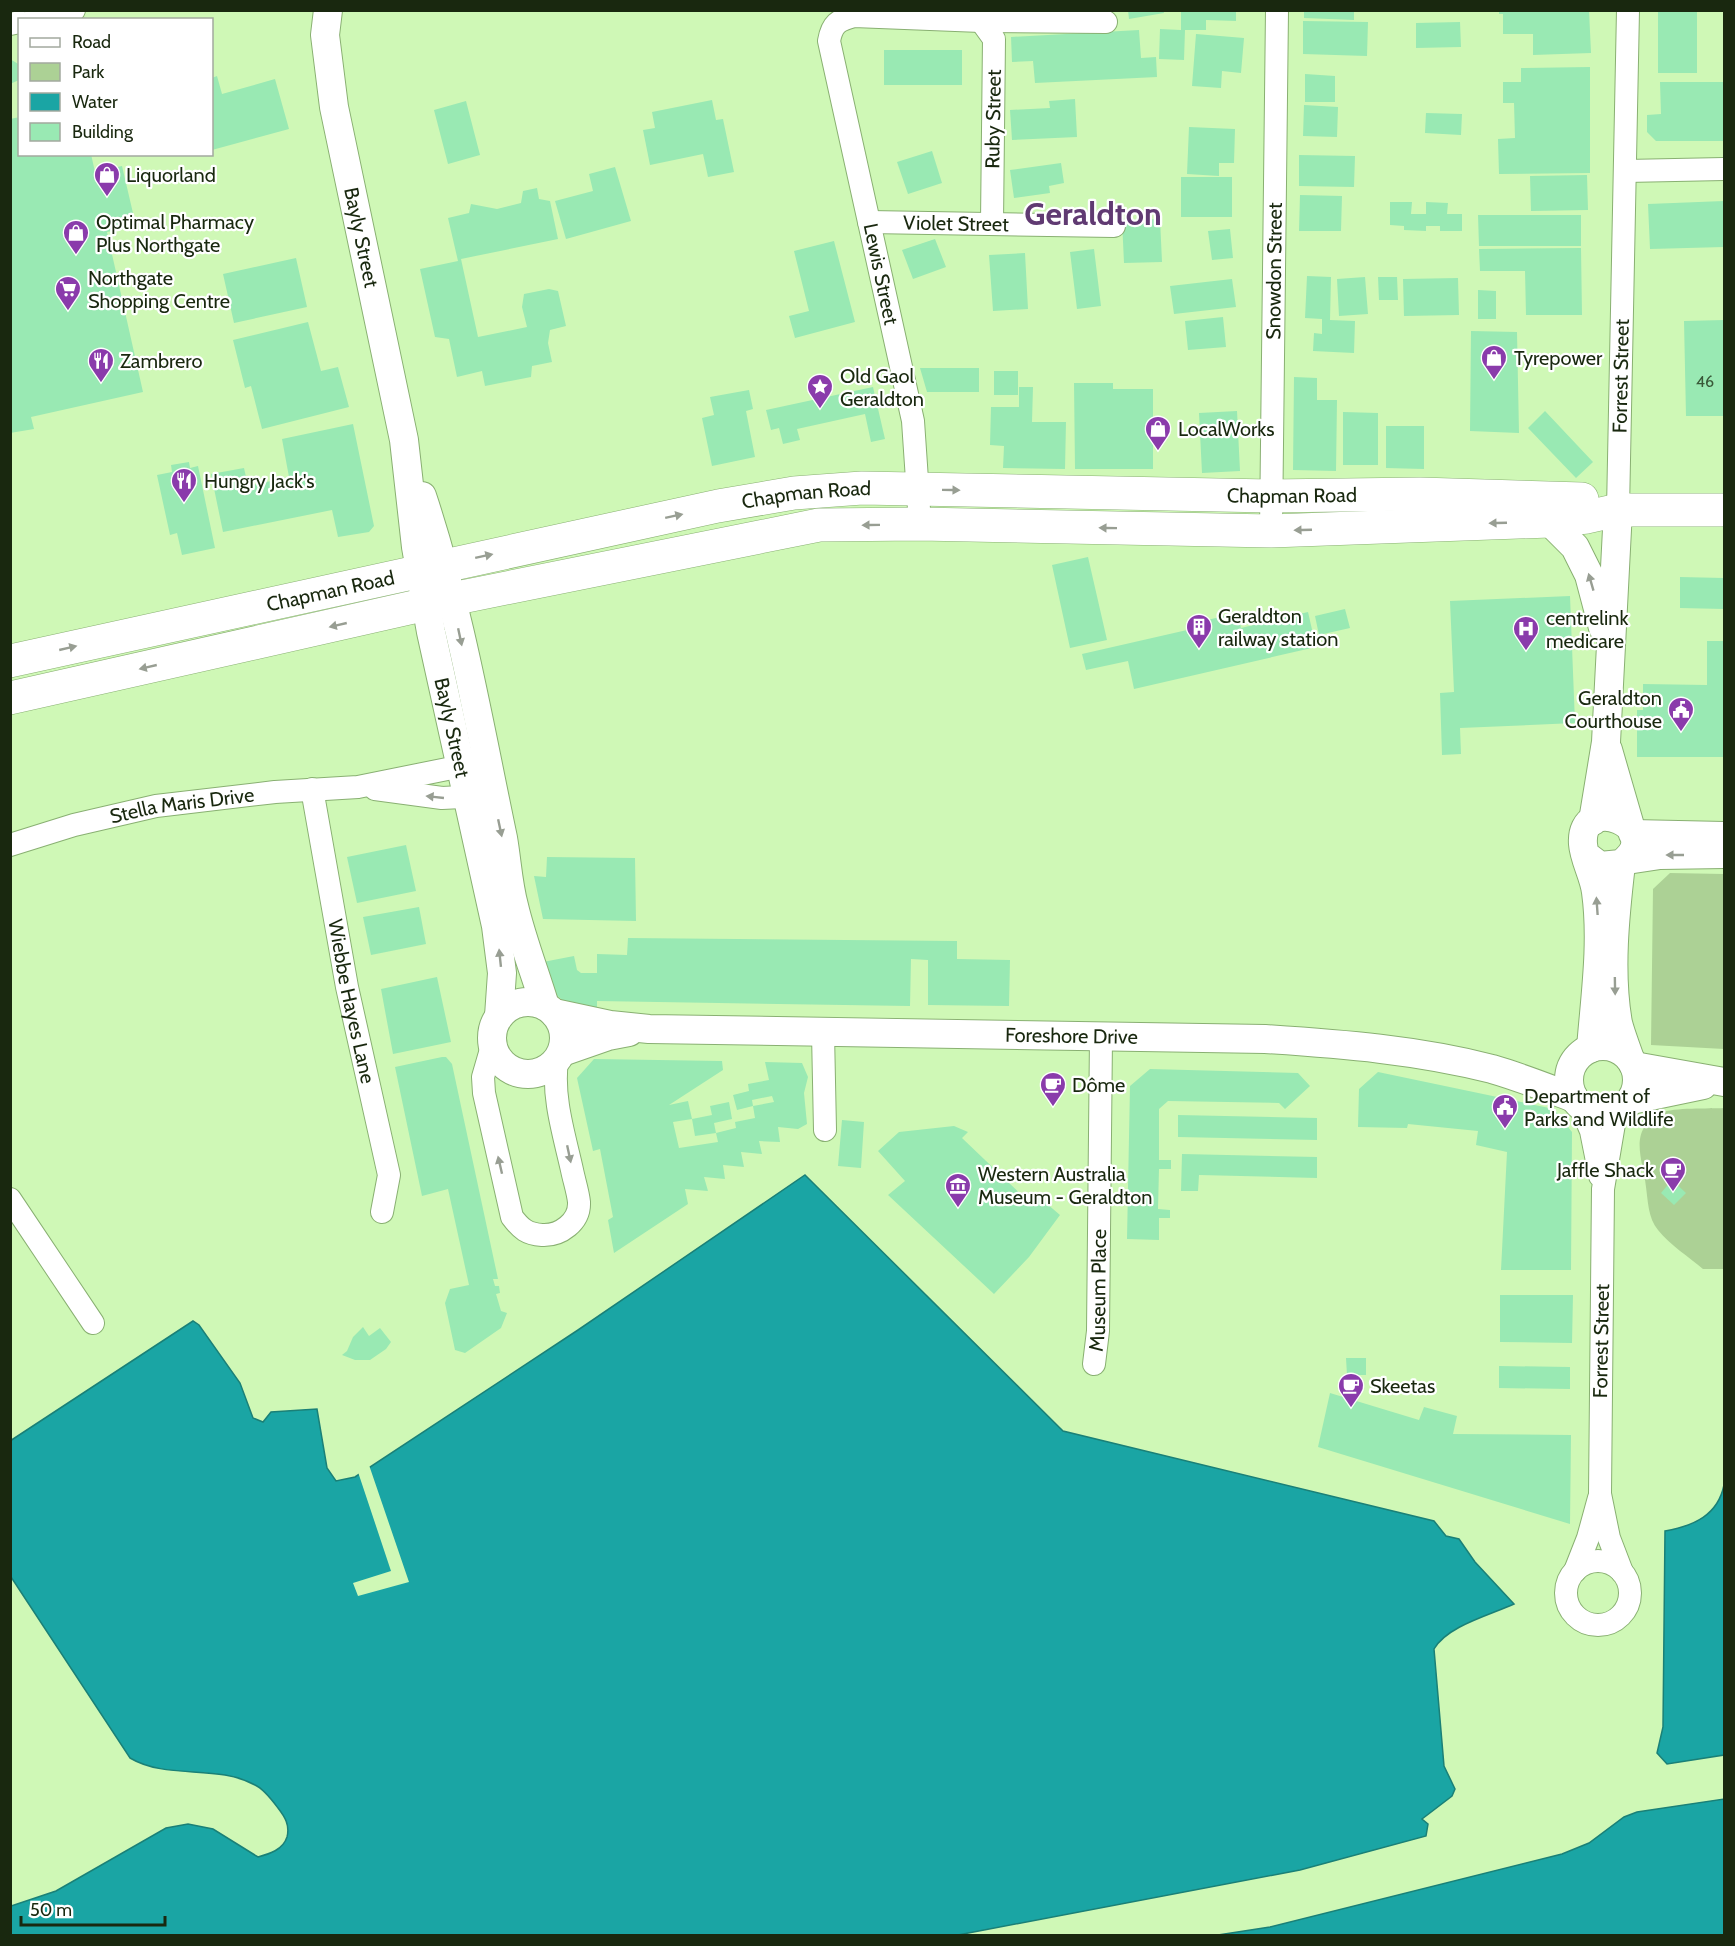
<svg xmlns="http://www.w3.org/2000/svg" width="1735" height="1946" font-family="Cabin,sans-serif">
<rect width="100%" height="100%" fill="#cff8b6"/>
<path fill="#acd195" d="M1670 873 1724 874V1049L1651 1045 1653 889Z
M1724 1108V1269H1703C1689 1257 1670 1245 1658 1230 1648 1218 1648 1201 1646 1187 1643 1159 1627 1130 1661 1113 1674 1107 1709 1109 1724 1108Z"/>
<path fill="#1aa5a4" stroke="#1a8077" stroke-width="1.5" d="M805 1175 1063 1431 1434 1521 1446 1536 1459 1539 1475 1562 1514 1604C1490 1615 1447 1626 1434 1649L1444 1766 1455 1789 1452 1796 1422 1819 1428 1824 1426 1836 1300 1870 958 1935H11V1906L56 1891 166 1828 188 1824 213 1829 258 1857C269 1854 283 1850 287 1837 290 1825 285 1817 278 1808 272 1800 264 1789 255 1785 217 1764 167 1780 130 1758L11 1577 10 1441 193 1321 199 1325 240 1383 253 1418 263 1422 271 1412 317 1409 327 1468 336 1481 355 1477 578 1330Z
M1724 1485V1755L1667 1764 1657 1753 1663 1727 1665 1531C1694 1526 1718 1515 1724 1485Z
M1724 1799V1935H1218L1270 1927 1562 1854 1589 1843 1624 1817 1637 1812Z"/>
<path fill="#cff8b6" d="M369 1465 409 1582 358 1596 353 1583 391 1571 358 1472Z"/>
<path fill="#99e9b3" d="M1128 10H1163L1164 13 1129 19Z
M1181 10H1236V21L1206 20V30H1185L1184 60 1159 59 1160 29 1181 30Z
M1304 10H1354V20L1304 18Z
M1499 10H1589L1591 53 1533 55V34H1503V14H1499Z
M1658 12H1697V73H1658Z
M1303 21 1368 22 1367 56 1303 54Z
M1460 22 1461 47 1416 48V23Z
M1139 30 1141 58 1156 57 1157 77 1035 83 1033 61 1012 62 1011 37Z
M1196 34 1244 38 1241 73 1222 71 1221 88 1192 86Z
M884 50H962V85H884Z
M10 59 20 65 19 80 10 84Z
M1590 67V173L1499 174 1498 139 1515 138 1514 103H1503V82H1521V68Z
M1305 74 1335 76V102H1305Z
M217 76 222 94 275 79 289 129 212 150V78Z
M1660 82H1724V141H1656L1647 132V115L1661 114Z
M1075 99 1077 137 1012 140 1010 110 1050 108 1049 101Z
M712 100 716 120 723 119 734 172 708 177 703 154 650 165 643 130 655 128 652 112Z
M466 101 480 155 448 164 434 110Z
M1304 105 1338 107 1337 137 1303 136Z
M1426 113 1462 114 1461 135 1425 133Z
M20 117V154H91L95 172 122 166 136 226 107 232 143 392 31 417 34 429 10 433V119Z
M1189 127 1235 129 1234 163H1219V176L1187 174Z
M932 151 942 183 908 194 897 162Z
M1299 155 1355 156 1354 187 1299 186Z
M1061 163 1064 183 1049 186 1050 193 1014 198 1010 170Z
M615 167 631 221 566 239 555 201 593 191 589 174Z
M1587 175 1588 210 1531 211 1530 176Z
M1181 177H1232V217H1181Z
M537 188 539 199 550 201 558 239 461 259 478 337 527 327 522 307 524 294 549 289 558 291 566 326 550 330 548 343 552 362 532 366 531 377 485 386 482 371 457 377 449 339 435 337 420 269 458 261 448 218 469 213 471 204 497 209 521 203 523 191Z
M1300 195 1342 196 1341 231H1299Z
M1724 201V247L1650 249 1648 204Z
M1390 202H1412L1411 214H1426V202L1448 203 1447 214H1462V231H1440V226H1426V231L1404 230V226L1390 225Z
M1478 215H1581V246H1479Z
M1160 219 1162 262 1124 263 1122 220Z
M1230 229 1233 258 1212 260 1208 231Z
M935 239 946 267 913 279 902 250Z
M834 241 855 322 795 338 789 316 809 311 794 251Z
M1581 248 1582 315H1526L1525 271H1480L1479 249Z
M1094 249 1101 306 1077 309 1070 252Z
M1025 253 1028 309 993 311 989 255Z
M296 258 307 307 234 323 223 274Z
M1307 276 1331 277 1330 320 1355 321 1354 353 1313 351 1314 333 1322 334V319L1305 318Z
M1365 277 1368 314 1339 316 1337 279Z
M1378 277H1397L1398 300H1379Z
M1458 278 1459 315 1404 316 1403 279Z
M1232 279 1236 307 1174 314 1170 286Z
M1478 290 1496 291V319H1478Z
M1223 317 1226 347 1188 350 1185 321Z
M1724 320V416H1686L1684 321Z
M308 322 321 371 338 367 349 407 262 429 251 386 245 388 233 340Z
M1471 331 1517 332 1519 433 1470 431Z
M920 368H979V392H927Z
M994 371H1018V395H994Z
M1294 377 1317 378V400H1337L1336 471 1293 470Z
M1074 383H1113V389H1153V469H1075Z
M873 387 885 439 871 442 865 414 797 429 800 440 783 444 779 428 771 430 766 410Z
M1019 387H1033L1032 422H1066L1065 469 1003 468 1004 446 990 445 991 407H1019Z
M749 390 753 409 746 411 755 457 712 466 702 418 714 415 710 397Z
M1237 411 1240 471 1202 473 1199 413Z
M1545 411 1593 462 1576 478 1528 428Z
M1343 412 1378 413V465H1343Z
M353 424 374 526 369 532 338 537 332 510 223 532 211 474 244 468 248 486 289 477 282 439Z
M1386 426H1424V469L1386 468Z
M189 462 190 468 198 466 215 548 182 555 177 533 170 535 157 475 172 472 171 465Z
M1088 557 1107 640 1070 648 1052 565Z
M1680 577 1724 578V609L1680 608Z
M1570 596 1575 723 1460 728 1461 754 1442 755 1440 693 1454 692 1450 601Z
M1345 609 1350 628 1319 635 1315 616Z
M1308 612 1316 647 1134 689 1128 661 1086 670 1082 654 1209 625 1207 620 1238 613 1241 628Z
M1707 641H1724V757H1637V710H1643V684L1707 685Z
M406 845 416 891 357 903 347 857Z
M547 857 635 858 636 921 543 919 534 876 546 877Z
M419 907 426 944 371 955 363 917Z
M628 938 957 941V959L1010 960 1009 1006 928 1005V960L911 959 910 1006 597 1001V1008H572L549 989 543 962 574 956 577 970 581 973H597V954L627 955Z
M437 977 451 1042 393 1054 381 989Z
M442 1057H446L452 1064 498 1279H493L495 1286H499L500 1293 496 1294 501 1311 507 1313 501 1328 465 1353 455 1350 445 1303 450 1289 469 1285 448 1189 422 1196 395 1067Z
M594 1059 722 1061 723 1070 669 1105 688 1101 692 1119 673 1122 679 1148 718 1142 716 1133 736 1128 735 1122 755 1118 753 1106 774 1102 772 1096 752 1100 753 1106 737 1110 733 1095 749 1091 748 1084 769 1080 765 1062 802 1063 808 1077 804 1093 807 1124 798 1129 778 1127 780 1142 759 1141 762 1154 741 1152 744 1167 723 1165 725 1179 704 1177 708 1191 685 1189 688 1204 614 1253 608 1220 613 1217 600 1149 593 1151 577 1078Z
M1150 1069 1298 1073 1310 1086 1285 1109 1279 1103 1168 1101 1159 1109V1160H1171V1169H1159L1158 1209 1170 1210V1218H1159V1240L1127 1239 1130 1086Z
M1378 1072 1554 1109 1572 1132 1571 1270H1501L1507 1152 1476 1145 1478 1131 1408 1124 1407 1128 1358 1127 1359 1089Z
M729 1102 732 1119 714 1123 716 1133 695 1136 692 1119 712 1115 710 1106Z
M1178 1115 1317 1118V1140L1178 1137Z
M842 1120 864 1122 861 1168 838 1166Z
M954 1126 968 1132 962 1138 1031 1204 1039 1197 1060 1215 1029 1257 994 1294 888 1195 905 1181 878 1151 899 1132Z
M1182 1154 1317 1157V1178L1199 1175 1198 1191H1181Z
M1672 1180 1686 1193 1674 1205 1661 1193Z
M1500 1295H1573L1572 1343 1500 1342Z
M363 1327 369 1336 380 1328 391 1342 386 1349 370 1360H355L342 1355 347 1351 353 1337Z
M1346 1358H1366V1375H1347Z
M1499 1366 1570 1367V1389L1499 1388Z
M1330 1393 1419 1420 1424 1407 1457 1416 1453 1434 1571 1435 1570 1524 1318 1447Z"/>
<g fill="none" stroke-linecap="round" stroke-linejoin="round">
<defs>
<g id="minor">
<path d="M33 20 74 10"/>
<path d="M981 21 994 39 992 222"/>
<path d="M10 24 20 22"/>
<path d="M1626 171 1724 169"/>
<path id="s1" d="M869 222 1114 226"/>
<path id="s2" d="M1618 510 1628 10"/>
<path d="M920 524 913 421 829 41C832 24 838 20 854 16L981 21 1106 22"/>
<path id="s3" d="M1271 531 1277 10"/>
<path id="s4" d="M312 789 347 987 389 1175 382 1212"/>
<path d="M375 789 442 798 482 796"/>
<path id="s5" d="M10 845 74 825 156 806 275 792 358 787 477 763"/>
<path d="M823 1033 825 1130"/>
<path d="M492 1046 483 1077 484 1093 512 1217C521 1229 527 1234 542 1235 560 1236 580 1222 579 1202 578 1192 574 1180 572 1170 564 1134 552 1097 557 1061"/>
<path d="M1580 1105 1591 1131 1600 1176"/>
<path d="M1616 1112 1603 1189 1600 1494 1609 1538 1622 1572"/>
<path d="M10 1199 93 1323"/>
<path id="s6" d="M1094 1364 1098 1331 1101 1037"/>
<circle cx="1598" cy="1593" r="32"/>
<path d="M1575 1571 1588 1538 1599 1498"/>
</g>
<g id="tertiary">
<path id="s7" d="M328 10 325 35 334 107 404 440 416 547 431 632 496 926 502 973 499 1016"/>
<path d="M422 496C459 607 479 724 503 838 507 861 508 884 514 906 522 940 535 973 545 1006"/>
<path d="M1549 521 1575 547 1589 575 1603 628"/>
<path d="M1608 750 1630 826"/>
<path d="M1593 821 1606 742 1618 510"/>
<path d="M1633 834 1724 836"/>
<path d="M1588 857 1600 866 1621 864C1670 827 1579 790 1583 844 1584 859 1594 876 1596 892 1603 943 1595 997 1591 1048"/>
<path d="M1627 860 1660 855 1724 854"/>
<path d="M1621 864C1615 915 1609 973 1618 1023 1621 1035 1626 1047 1630 1059"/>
<circle cx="528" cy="1038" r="36"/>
<path id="s8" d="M554 1013 610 1025 649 1029 1265 1039C1342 1044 1418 1050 1492 1069 1520 1077 1547 1088 1574 1098"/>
<circle cx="1603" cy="1080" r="34"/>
<path d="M562 1052 608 1036 629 1032"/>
<path d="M1634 1066 1724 1082"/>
<path d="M1631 1100 1703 1085"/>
</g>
<g id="primary">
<path id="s9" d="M10 661 718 506 794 493 862 488 1270 496 1420 494 1582 499"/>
<path d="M10 698 427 604 819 525 920 524 1271 531 1549 521 1587 517 1618 510H1724"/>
</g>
</defs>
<use href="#minor" stroke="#89b072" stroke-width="24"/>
<use href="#tertiary" stroke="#89b072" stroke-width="30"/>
<use href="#primary" stroke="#89b072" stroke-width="34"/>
<use href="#minor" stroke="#fff" stroke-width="22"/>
<use href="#tertiary" stroke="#fff" stroke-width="28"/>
<use href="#primary" stroke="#fff" stroke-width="33"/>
</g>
<defs><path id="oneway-solid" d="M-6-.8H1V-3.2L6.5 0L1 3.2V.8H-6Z" transform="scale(1.5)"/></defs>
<g fill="#989e93">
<use href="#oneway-solid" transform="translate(951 490) rotate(1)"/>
<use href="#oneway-solid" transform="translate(674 516) rotate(-12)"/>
<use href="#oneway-solid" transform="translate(1498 523) rotate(178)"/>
<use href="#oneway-solid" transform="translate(871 525) rotate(179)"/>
<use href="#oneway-solid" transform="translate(1108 528) rotate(-179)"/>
<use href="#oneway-solid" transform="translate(1303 530) rotate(178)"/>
<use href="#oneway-solid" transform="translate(484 556) rotate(-12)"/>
<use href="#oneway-solid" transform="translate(1591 582) rotate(-106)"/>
<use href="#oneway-solid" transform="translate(338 625) rotate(167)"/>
<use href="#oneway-solid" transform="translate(460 637) rotate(78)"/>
<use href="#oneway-solid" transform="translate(68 648) rotate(-13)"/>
<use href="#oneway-solid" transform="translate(148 667) rotate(167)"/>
<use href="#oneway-solid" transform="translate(435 797) rotate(-174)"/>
<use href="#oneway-solid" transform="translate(500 828) rotate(78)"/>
<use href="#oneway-solid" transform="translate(1675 855) rotate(180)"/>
<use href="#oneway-solid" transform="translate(1597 906) rotate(-94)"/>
<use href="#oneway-solid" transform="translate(500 958) rotate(-96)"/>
<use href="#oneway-solid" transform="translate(1615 986) rotate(89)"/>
<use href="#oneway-solid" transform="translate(569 1154) rotate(78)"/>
<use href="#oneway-solid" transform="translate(500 1165) rotate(-103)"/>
</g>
<defs>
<symbol id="shop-pin" viewBox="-11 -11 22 30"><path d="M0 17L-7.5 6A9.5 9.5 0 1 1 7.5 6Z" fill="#8a3bab" stroke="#fff"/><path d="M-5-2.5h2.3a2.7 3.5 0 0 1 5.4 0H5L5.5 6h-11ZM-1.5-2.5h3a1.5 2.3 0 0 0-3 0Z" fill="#fff"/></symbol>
<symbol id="supermarket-pin" viewBox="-11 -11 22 30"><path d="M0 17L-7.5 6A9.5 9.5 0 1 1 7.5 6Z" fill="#8a3bab" stroke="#fff"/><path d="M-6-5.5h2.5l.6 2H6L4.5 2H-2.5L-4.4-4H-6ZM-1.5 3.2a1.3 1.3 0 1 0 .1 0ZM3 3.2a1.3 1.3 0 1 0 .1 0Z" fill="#fff"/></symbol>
<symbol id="restaurant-pin" viewBox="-11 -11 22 30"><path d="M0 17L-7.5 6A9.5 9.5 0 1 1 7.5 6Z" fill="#8a3bab" stroke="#fff"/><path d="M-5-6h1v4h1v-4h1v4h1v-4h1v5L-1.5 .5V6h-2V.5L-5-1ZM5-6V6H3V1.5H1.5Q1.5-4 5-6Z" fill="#fff"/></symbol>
<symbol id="sight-pin" viewBox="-11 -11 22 30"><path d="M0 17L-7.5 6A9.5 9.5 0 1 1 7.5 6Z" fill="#8a3bab" stroke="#fff"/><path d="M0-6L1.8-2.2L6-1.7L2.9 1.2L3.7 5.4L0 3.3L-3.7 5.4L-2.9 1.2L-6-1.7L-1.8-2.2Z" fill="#fff"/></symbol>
<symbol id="building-pin" viewBox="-11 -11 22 30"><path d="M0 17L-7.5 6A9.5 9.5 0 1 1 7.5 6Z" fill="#8a3bab" stroke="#fff"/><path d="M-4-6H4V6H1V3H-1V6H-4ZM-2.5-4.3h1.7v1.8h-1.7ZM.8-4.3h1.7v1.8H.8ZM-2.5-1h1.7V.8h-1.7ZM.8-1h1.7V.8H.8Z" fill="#fff"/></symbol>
<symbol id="hospital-pin" viewBox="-11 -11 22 30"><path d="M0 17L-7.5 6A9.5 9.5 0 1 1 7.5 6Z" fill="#8a3bab" stroke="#fff"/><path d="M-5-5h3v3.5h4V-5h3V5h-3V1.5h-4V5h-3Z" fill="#fff"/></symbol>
<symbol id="civic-pin" viewBox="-11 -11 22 30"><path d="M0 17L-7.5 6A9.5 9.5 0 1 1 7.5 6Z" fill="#8a3bab" stroke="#fff"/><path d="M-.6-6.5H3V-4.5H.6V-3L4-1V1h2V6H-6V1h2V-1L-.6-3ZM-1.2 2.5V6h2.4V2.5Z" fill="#fff"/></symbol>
<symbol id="cafe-pin" viewBox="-11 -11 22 30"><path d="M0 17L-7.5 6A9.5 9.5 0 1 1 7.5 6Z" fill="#8a3bab" stroke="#fff"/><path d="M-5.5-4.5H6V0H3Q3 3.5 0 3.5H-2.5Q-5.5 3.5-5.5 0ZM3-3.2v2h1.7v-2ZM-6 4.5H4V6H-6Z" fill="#fff"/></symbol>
<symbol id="museum-pin" viewBox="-11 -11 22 30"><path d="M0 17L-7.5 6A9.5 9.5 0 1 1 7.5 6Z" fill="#8a3bab" stroke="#fff"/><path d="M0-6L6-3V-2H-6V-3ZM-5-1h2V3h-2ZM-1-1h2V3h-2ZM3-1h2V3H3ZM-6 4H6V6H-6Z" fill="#fff"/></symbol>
</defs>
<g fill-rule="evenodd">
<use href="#shop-pin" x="92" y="160" width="30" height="40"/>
<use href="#shop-pin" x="61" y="218" width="30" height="40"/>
<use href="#supermarket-pin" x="53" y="274" width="30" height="40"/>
<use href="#shop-pin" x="1479" y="343" width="30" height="40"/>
<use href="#restaurant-pin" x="86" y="346" width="30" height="40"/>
<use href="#sight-pin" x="805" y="372" width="30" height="40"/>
<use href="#shop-pin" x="1143" y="414" width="30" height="40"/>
<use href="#restaurant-pin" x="169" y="466" width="30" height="40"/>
<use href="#building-pin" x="1184" y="612" width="30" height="40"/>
<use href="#hospital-pin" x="1511" y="614" width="30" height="40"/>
<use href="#civic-pin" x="1666" y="695" width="30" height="40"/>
<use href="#cafe-pin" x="1038" y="1070" width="30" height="40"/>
<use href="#civic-pin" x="1490" y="1092" width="30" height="40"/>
<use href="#cafe-pin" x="1658" y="1155" width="30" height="40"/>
<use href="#museum-pin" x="943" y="1171" width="30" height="40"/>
<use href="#cafe-pin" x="1336" y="1371" width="30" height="40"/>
</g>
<g text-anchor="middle" stroke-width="4.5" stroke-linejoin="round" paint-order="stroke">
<g font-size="16" fill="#395838">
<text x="1705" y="387">46</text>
</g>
<g font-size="20" fill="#19280f" stroke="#fff">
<text transform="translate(993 119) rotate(-89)" y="7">Ruby Street</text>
<text dy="7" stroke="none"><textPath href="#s1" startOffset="87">Violet Street</textPath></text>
<text dy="7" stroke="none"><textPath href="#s7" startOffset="231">Bayly Street</textPath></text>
<text dy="7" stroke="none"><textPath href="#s3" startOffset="260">Snowdon Street</textPath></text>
<text transform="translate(881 274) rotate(78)" y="7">Lewis Street</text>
<text dy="7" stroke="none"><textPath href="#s2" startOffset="134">Forrest Street</textPath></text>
<text dy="7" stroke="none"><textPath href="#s9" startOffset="1300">Chapman Road</textPath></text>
<text dy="7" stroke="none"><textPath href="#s9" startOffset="814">Chapman Road</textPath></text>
<text dy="7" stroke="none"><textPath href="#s9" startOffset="328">Chapman Road</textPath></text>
<text dy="7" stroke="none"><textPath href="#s7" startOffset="730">Bayly Street</textPath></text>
<text dy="7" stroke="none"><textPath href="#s5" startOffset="177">Stella Maris Drive</textPath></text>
<text dy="7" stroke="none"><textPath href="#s4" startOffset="216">Wiebbe Hayes Lane</textPath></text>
<text dy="7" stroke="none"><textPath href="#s8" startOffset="519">Foreshore Drive</textPath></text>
<text dy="7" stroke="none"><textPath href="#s6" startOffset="74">Museum Place</textPath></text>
<text transform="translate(1601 1341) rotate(-89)" y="7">Forrest Street</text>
</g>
<g font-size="20" fill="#19280f" stroke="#fff" text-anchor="start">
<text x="126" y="182">Liquorland</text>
<text x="96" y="229">Optimal Pharmacy<tspan x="96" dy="23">Plus Northgate</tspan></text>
<text x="88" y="285">Northgate<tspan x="88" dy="23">Shopping Centre</tspan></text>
<text x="1514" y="365">Tyrepower</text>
<text x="120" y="368">Zambrero</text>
<text x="840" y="383">Old Gaol<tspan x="840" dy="23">Geraldton</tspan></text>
<text x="1178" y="436">LocalWorks</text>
<text x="204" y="488">Hungry Jack's</text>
<text x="1218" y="623">Geraldton<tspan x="1218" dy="23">railway station</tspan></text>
<text x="1546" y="625">centrelink<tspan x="1546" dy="23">medicare</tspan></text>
<text x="1662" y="705" text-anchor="end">Geraldton<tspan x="1662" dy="23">Courthouse</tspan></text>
<text x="1072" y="1092">Dôme</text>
<text x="1524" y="1103">Department of<tspan x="1524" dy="23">Parks and Wildlife</tspan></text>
<text x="1654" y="1177" text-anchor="end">Jaffle Shack</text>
<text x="978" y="1181">Western Australia<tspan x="978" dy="23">Museum - Geraldton</tspan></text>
<text x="1370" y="1393">Skeetas</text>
</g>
<g font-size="32" font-weight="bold" fill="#603a72" stroke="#fff">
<text x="1093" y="225">Geraldton</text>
</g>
</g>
<rect width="1735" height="1946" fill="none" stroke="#19280f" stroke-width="24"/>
<rect x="18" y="18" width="195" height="138" fill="#ffffff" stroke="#a3a99f" stroke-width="1.5"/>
<rect x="30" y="38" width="30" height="9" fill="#ffffff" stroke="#a3a99f" stroke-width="1.5"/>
<text x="72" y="48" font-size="18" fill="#19280f">Road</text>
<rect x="30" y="63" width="30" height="18" fill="#acd195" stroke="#a3a99f" stroke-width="1.5"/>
<text x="72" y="78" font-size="18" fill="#19280f">Park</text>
<rect x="30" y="93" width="30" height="18" fill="#1aa5a4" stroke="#a3a99f" stroke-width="1.5"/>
<text x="72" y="108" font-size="18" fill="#19280f">Water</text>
<rect x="30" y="123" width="30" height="18" fill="#99e9b3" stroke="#a3a99f" stroke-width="1.5"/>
<text x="72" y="138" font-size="18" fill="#19280f">Building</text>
<path d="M21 1916v9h144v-9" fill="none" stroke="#19280f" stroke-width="3"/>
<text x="30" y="1916" font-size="18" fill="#19280f" stroke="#ffffff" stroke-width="4.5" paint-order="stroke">50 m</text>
</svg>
